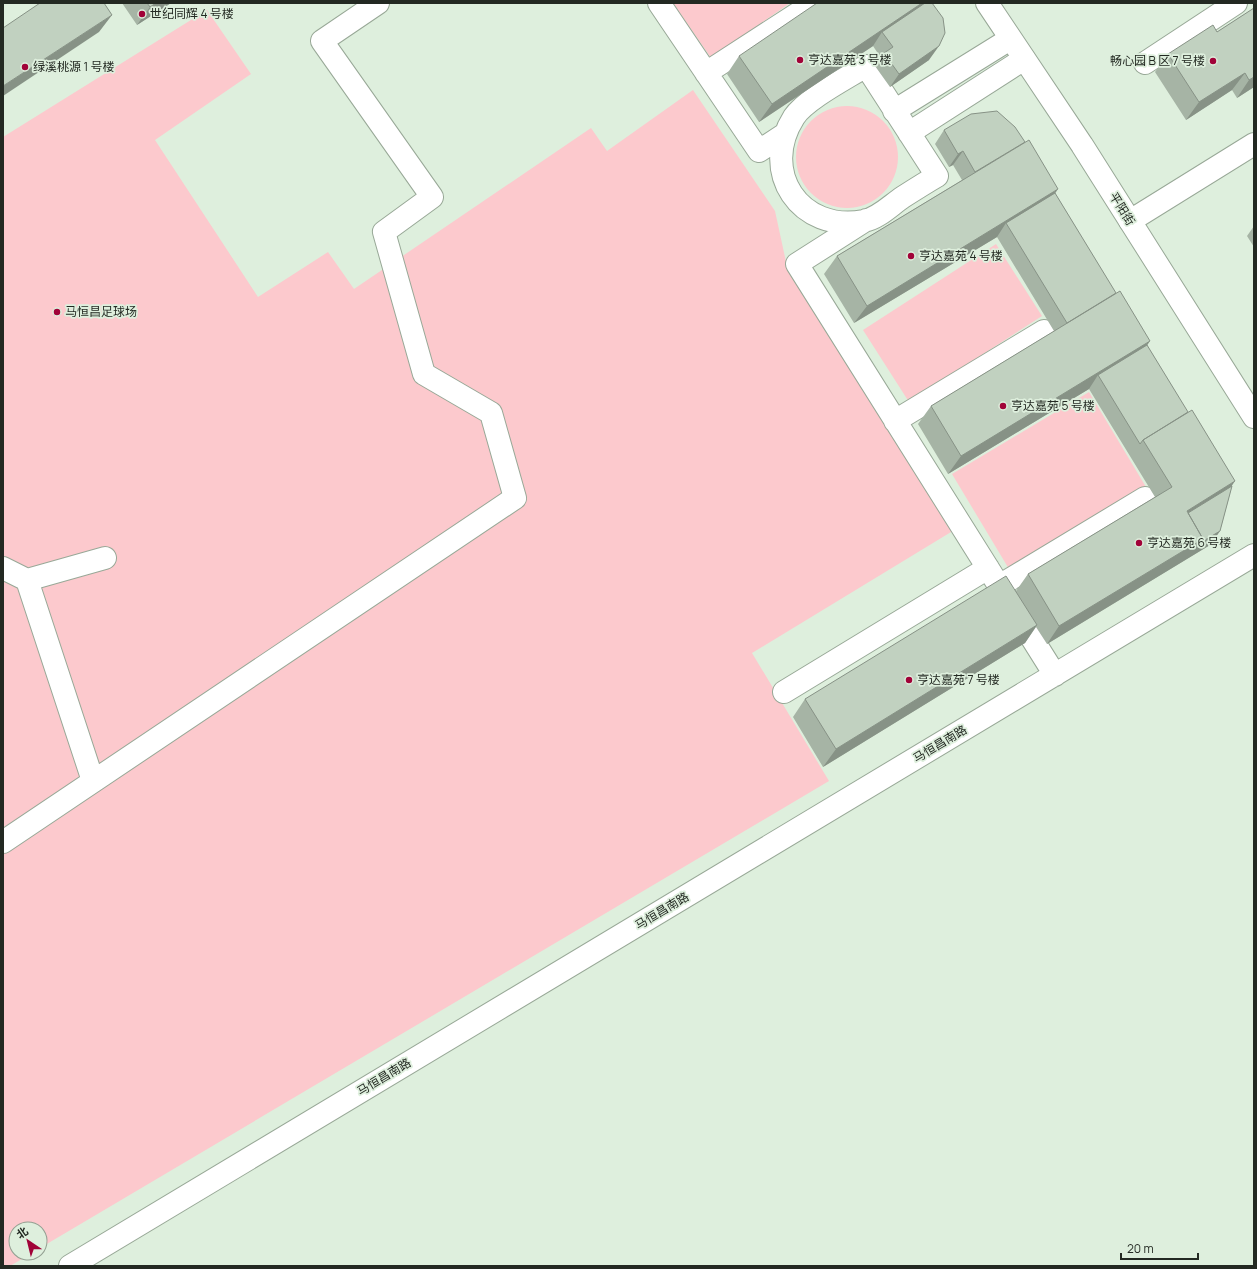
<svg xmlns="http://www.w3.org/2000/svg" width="1257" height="1269" font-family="Manrope,'Noto Sans SC',sans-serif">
<rect width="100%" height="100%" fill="#deefdd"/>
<path fill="#fcc9cd" d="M673 3H790L711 58Z
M207 10 251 74 155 140 258 297 328 252 354 289 591 128 607 151 693 90 775 211 788 271 956 529 752 653 829 781 40 1248V1229H16V1253H32L10 1266H3V137Z
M796 157a51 51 0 1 1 102 0a51 51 0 1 1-102 0Z
M996 244 1042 316 909 402 863 330Z
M1089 392 1146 487 1009 569 952 474Z"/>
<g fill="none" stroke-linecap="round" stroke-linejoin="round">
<defs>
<path id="minor" d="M659 3 759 151 785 134
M1145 63 1236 3
M866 66 937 176C925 183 914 190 903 197 891 205 879 218 864 221 800 233 759 172 794 117 806 99 847 78 866 66Z
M706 73 814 3
M894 111 1010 39
M909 133 1024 59
M866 220 797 264 1055 675
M1130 221 1254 144
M895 421 1044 331
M3 568 27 580 93 781
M27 580 105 558
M999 586 1145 498
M784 692 988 568
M3 842 515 498 491 413 424 374 384 232 432 197 322 41 378 3
M70 1266 1254 555"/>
<path id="major" d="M987 3 1082 145 1254 417"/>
</defs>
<use href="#minor" stroke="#98a897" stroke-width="24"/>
<use href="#major" stroke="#98a897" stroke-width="24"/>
<use href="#minor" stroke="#fff" stroke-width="22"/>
<use href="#major" stroke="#fff" stroke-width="22"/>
</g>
<path fill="#a6b4a5" d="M122 3H171L137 25Z
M932 3 929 60 890 87 875 66 881 58 873 46 759 122 727 74 739 56Z
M1254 8V87L1237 98 1232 90 1186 120 1155 72 1168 54 1217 32Z
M944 130 1055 193 1232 486 1220 531 1210 545 1047 644 1036 627 1025 643 823 767 793 717 805 699 1016 591 1028 574 1155 497 1089 389 948 474 918 424 931 406 1054 331 997 237 854 323 824 274 837 256 962 180 953 165 949 167 935 144Z
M1254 226V247L1247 236Z"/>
<path fill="#879286" d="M156 3H171L137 25 150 7Z
M922 3H928L882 32 873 46 759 122 772 104Z
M112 15 99 32 3 96V86Z
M939 46 929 60 890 87 899 74Z
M1245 73 1232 90 1186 120 1199 102Z
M1254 77V87L1237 98 1249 80Z
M963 151 953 165 949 167 958 154Z
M1058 189 1046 207 1006 223 997 237 854 323 867 306Z
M1150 341 1138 359 1098 375 1089 389 948 474 961 456Z
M1235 481 1223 499 1187 521V511Z
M1220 531 1210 545 1047 644 1059 626 1203 539Z
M1037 625 1025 643 823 767 836 749Z"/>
<path fill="#c1d1c0" stroke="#879286" d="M40 3H104L112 15 3 86V28Z
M147 3H156L150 7Z
M817 3H922L772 104 739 56Z
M925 3H932L943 18 945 33 939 46 899 74 884 53 893 47 882 32Z
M1254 8V77L1249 80 1245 73 1199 102 1168 54 1213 25 1217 32Z
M997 111 1015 127 1025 142 975 172 963 151 958 154 944 130 971 114Z
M1029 140 1058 189 867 306 837 256Z
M1055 193 1116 293 1067 323 1006 223Z
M1120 291 1150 341 961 456 931 406Z
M1147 345 1188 412 1143 440 1140 444 1098 375Z
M1192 410 1235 481 1187 511 1203 539 1059 626 1028 574 1172 487 1143 440Z
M1232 486 1220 531 1200 543 1203 539 1188 513Z
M1006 576 1037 625 836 749 805 699Z"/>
<g fill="#a10238" stroke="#deefdd" stroke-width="1.5">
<circle cx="142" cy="14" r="4"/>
<circle cx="800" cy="60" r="4"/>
<circle cx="1213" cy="61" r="4"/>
<circle cx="25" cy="67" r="4"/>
<circle cx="911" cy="256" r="4"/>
<circle cx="57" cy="312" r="4"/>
<circle cx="1003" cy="406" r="4"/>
<circle cx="1139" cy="543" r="4"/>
<circle cx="909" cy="680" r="4"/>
</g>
<g text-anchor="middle" stroke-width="3.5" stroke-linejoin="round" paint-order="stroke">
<g font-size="12" fill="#232922" stroke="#deefdd" text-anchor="start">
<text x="150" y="18">世纪同辉 4 号楼</text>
<text x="808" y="64">亨达嘉苑 3 号楼</text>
<text x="1205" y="65" text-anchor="end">畅心园 B 区 7 号楼</text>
<text x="33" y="71">绿溪桃源 1 号楼</text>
<text x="919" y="260">亨达嘉苑 4 号楼</text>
<text x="65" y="316">马恒昌足球场</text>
<text x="1011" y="410">亨达嘉苑 5 号楼</text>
<text x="1147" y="547">亨达嘉苑 6 号楼</text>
<text x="917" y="684">亨达嘉苑 7 号楼</text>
</g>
<g font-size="12" fill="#232922" stroke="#deefdd">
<text transform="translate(1122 209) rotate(58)" y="4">平阳街</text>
<text transform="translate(940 744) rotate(-31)" y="4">马恒昌南路</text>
<text transform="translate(662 911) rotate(-31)" y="4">马恒昌南路</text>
<text transform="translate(384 1077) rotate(-31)" y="4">马恒昌南路</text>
</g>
</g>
<rect width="1257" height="1269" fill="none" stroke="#232922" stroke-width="8"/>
<g transform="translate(28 1241) rotate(325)"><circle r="19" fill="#deefdd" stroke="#93a092"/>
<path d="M0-3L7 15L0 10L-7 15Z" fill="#a10238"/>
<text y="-6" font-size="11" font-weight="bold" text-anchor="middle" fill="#232922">北</text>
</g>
<path d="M1121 1253v6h77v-6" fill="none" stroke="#232922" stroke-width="2"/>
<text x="1127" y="1253" font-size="12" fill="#232922" stroke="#deefdd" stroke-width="3" paint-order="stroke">20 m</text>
</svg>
